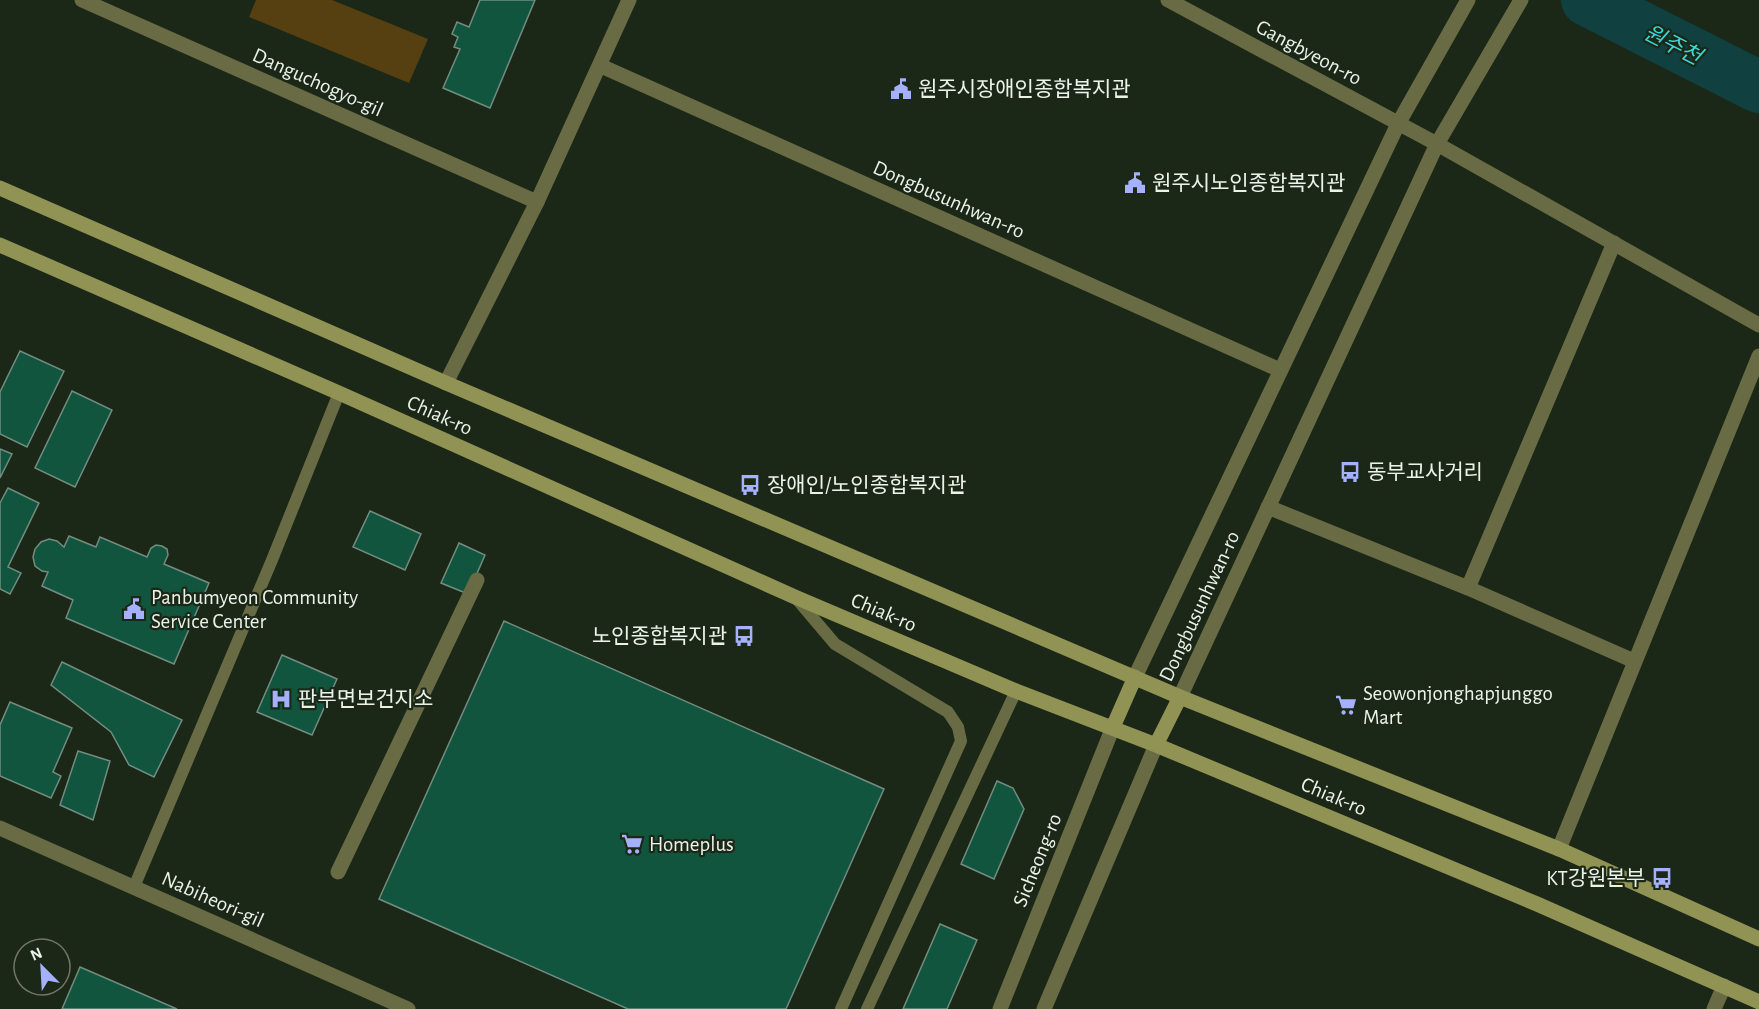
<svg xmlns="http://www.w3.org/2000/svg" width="1759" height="1009" font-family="'Alegreya Sans','Noto Sans KR',sans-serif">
<rect width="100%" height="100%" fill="#1b2717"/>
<path fill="#564011" d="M256 0H332L428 39 409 83 249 17Z"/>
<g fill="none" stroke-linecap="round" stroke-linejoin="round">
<path stroke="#104140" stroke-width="52" d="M1587 0 1759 87"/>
</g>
<path fill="#12553e" stroke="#738c80" stroke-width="1.5" d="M480 0H535L490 108 443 88 460 49 454 47 458 37 452 34 457 22 469 27Z
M20 351 64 371 27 447 0 434V392Z
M72 391 112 410 75 487 35 468Z
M0 449 12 454 0 478Z
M8 488 39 503 8 567 21 573 10 594 0 589V503Z
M370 511 421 534 405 570 353 547Z
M69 536 96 547 100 537 147 557 151 548 156 545 162 546 167 549 168 555 164 564 209 583 174 664 66 618 73 600 42 586 48 572 42 571 35 566 33 557 35 549 41 542 49 539 57 541 64 547Z
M459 543 485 555 468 594 441 583Z
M504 621 884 789 786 1009H628L379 899Z
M282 655 337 679 312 735 257 712Z
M62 662 182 720 154 777 129 765 111 732 51 685Z
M10 702 72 728 53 772 61 776 51 798 0 776V725Z
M78 751 110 761 93 820 60 805Z
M997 781 1013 788 1024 809 994 879 961 864Z
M940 924 977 940 947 1009H903Z
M80 967 177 1009H62Z"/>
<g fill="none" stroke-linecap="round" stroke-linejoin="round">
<path stroke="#696b44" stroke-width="12" d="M796 598 835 644 948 712 958 727 961 741 841 1009
M134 887 272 560 339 393
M867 1009 1016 691"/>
<path stroke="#696b44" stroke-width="15" d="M338 872 477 580"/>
<path stroke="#696b44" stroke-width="15" d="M82 0 537 202
M601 66 1280 370
M1268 507 1468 588 1634 661
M1468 588 1614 243
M1559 849 1759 356
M1714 1009 1724 986"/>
<path stroke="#696b44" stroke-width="15" d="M1168 0 1437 144 1759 325
M446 383 537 202 629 0
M1135 677 1398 124 1468 0
M1180 697 1437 144 1521 0
M0 828 408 1009
M1000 1009 1113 727
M1044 1009 1156 745"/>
<path stroke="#919354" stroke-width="15" d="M0 188 446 383 1180 697 1559 849 1759 939
M0 245 339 393 795 597 1016 691 1156 745 1537 904 1759 1002
M1113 727 1135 677
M1156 745 1180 697"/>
</g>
<defs>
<symbol id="civic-bare" viewBox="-9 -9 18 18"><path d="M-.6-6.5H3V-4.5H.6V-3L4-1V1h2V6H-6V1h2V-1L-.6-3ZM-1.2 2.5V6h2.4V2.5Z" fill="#a5b1fc" stroke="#1b2717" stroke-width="2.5" paint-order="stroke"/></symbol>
<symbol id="bus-bare" viewBox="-9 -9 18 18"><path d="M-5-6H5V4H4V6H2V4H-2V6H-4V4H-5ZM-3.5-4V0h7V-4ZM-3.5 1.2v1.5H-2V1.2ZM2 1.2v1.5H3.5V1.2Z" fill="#a5b1fc" stroke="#1b2717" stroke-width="2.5" paint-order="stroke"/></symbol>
<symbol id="hospital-bare" viewBox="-9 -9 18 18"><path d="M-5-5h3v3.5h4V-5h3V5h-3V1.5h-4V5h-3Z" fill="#a5b1fc" stroke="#1b2717" stroke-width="2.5" paint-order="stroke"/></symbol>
<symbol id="supermarket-bare" viewBox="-9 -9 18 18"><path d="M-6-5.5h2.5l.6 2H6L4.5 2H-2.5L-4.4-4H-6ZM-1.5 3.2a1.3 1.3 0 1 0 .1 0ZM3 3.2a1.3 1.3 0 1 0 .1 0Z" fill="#a5b1fc" stroke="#1b2717" stroke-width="2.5" paint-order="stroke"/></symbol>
</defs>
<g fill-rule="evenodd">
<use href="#civic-bare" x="886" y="74" width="30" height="30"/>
<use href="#civic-bare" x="1120" y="168" width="30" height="30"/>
<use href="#bus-bare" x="1335" y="457" width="30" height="30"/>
<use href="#bus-bare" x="735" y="470" width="30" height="30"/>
<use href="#civic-bare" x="119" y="594" width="30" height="30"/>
<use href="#bus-bare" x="729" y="621" width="30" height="30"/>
<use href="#hospital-bare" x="266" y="684" width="30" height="30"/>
<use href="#supermarket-bare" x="1331" y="690" width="30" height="30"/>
<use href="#supermarket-bare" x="617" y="829" width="30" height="30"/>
<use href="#bus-bare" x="1647" y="863" width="30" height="30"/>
</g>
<g text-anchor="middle" stroke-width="4.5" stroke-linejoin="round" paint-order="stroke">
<g font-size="21" fill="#ebf3e9" stroke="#1b2717">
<text transform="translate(1309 52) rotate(28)" y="7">Gangbyeon-ro</text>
<text transform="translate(318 82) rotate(24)" y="7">Danguchogyo-gil</text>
<text transform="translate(949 199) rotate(24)" y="7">Dongbusunhwan-ro</text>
<text transform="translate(440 415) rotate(24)" y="7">Chiak-ro</text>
<text transform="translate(1199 606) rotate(-65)" y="7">Dongbusunhwan-ro</text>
<text transform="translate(884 612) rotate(23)" y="7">Chiak-ro</text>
<text transform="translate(1334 796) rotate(23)" y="7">Chiak-ro</text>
<text transform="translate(1037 860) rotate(-68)" y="7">Sicheong-ro</text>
<text transform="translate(213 899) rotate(24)" y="7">Nabiheori-gil</text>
</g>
<g font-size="21" fill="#ebf3e9" stroke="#1b2717" text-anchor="start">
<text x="918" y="96">원주시장애인종합복지관</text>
<text x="1152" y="190">원주시노인종합복지관</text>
<text x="1367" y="479">동부교사거리</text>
<text x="767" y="492">장애인/노인종합복지관</text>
<text x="151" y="604">Panbumyeon Community<tspan x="151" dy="24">Service Center</tspan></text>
<text x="727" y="643" text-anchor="end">노인종합복지관</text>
<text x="1363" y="700">Seowonjonghapjunggo<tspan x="1363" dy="24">Mart</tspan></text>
<text x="298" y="706">판부면보건지소</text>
<text x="649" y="851">Homeplus</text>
<text x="1645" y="885" text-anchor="end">KT강원본부</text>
</g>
<g font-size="22" font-style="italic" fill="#3bd7d5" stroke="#1b2717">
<text transform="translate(1673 44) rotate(27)" y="8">원주천</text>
</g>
</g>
<g transform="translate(42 967) rotate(336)"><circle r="28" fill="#1b2717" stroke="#6e796b" stroke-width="1.5"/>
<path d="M0-4.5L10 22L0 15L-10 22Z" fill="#a5b1fc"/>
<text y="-9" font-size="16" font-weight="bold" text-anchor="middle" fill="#ebf3e9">N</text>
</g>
</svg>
